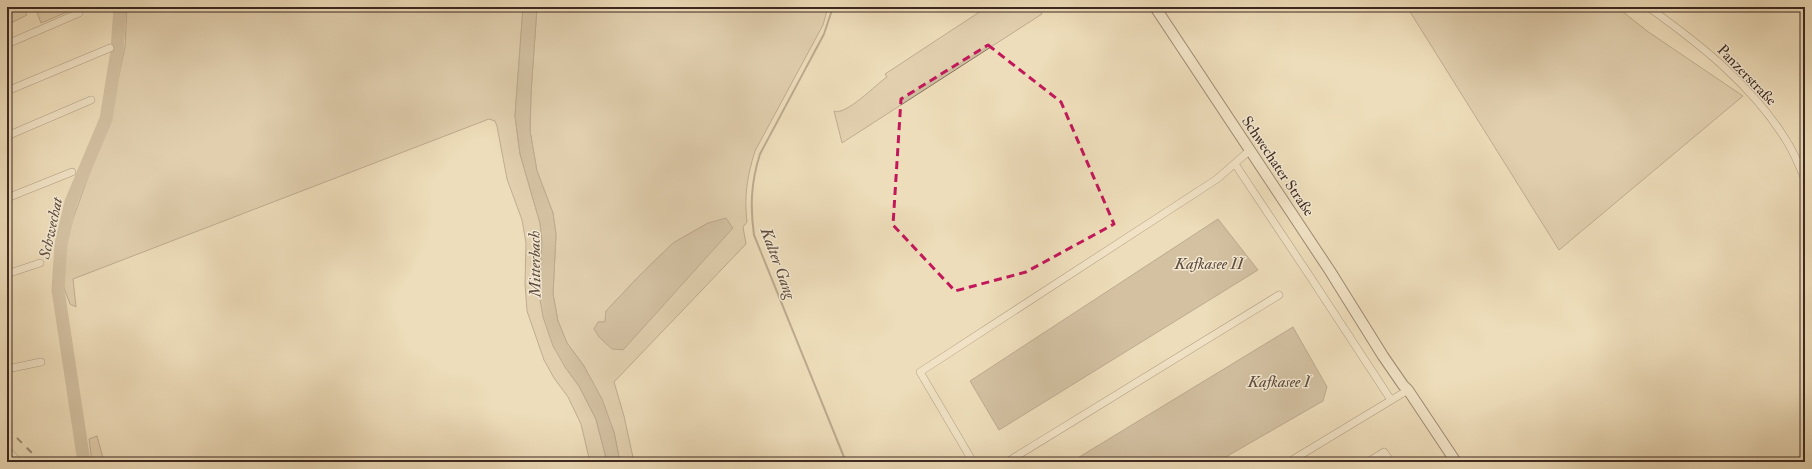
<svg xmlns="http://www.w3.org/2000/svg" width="1812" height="469" font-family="'IM FELL Double Pica',serif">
<rect width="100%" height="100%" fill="#eeddba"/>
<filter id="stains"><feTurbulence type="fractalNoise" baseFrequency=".005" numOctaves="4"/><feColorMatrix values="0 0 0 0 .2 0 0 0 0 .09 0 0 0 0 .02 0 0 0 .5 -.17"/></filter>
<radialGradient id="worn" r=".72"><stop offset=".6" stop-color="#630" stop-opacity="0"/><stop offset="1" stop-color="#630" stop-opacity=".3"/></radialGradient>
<path fill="#d0bea0" stroke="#867360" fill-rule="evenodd" d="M7 7H23L27 15 7 25Z
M35 7H79L41 23Z
M127 7H523L515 116 520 154 540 223 542 242 539 294 565 367 579 386 596 419 607 462H590L581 424 568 397 554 378 544 360 527 311 525 284 526 243 522 220 507 179 497 126 495 121 489 119 73 279 76 307 70 304 60 277 65 241 110 116 125 47Z
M537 7H828L823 25 755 151C747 177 744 196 747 222L743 227 746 244 614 382 624 416 634 462H620L614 432 584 366 567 343 558 321 553 294 556 234 553 213 537 171 530 131 531 93ZM708 223 599 337 598 322H605L606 311 640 275 673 243Z
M987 7H1038L1042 14 842 143 834 111C846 116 876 84 887 77L885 74Z
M1407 7H1617L1647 31 1743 96 1559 250Z
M97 436 104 462H92L89 439Z"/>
<path fill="#b19f86" stroke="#826f5d" d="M523 7H537L531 93 530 131 537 171 553 213 556 235 553 294 558 321 567 343 584 366 602 399 614 432 620 462H607L596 419 579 386 565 367 553 346 543 317 539 294 542 242 540 223 520 154 515 116Z
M726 218 733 228 623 350 612 349 599 337 594 329 598 322H605L606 311 640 275 673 243 708 223Z
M1218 219 1258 270 999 430 970 381Z
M1293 327 1327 387 1323 401 1217 462H1071Z"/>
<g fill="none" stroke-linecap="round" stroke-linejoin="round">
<path stroke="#826f5d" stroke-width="2" d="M833 7 824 34 760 154C751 182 750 206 754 235L846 462"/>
<path stroke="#b19f86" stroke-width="13" d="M84 462 58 290 61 244 71 202 106 119 117 51 120 7"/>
<defs>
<path id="minor" d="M1648 7C1700 44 1752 85 1786 140 1794 152 1799 166 1805 179
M7 44 79 13
M7 91 110 48
M7 136 91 100
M1235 164 1313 281 1391 400
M7 198 72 172
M7 274 40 263
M7 369 41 362
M7 450 19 462
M973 462 920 372 1217 179 1250 150
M1007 462 1279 295
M1289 462 1408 390
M1368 462 1384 452 1391 462"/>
<path id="secondary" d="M1155 7 1330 271 1383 356 1403 385 1408 390 1456 462"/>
</defs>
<use href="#minor" stroke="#685546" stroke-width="8"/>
<use href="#secondary" stroke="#3c2820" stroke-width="12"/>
<use href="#minor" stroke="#f4e9d2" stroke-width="7"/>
<use href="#secondary" stroke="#f4e9d2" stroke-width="10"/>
<path stroke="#3c2820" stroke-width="2" stroke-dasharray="7 7" stroke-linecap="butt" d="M7 428 41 462"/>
</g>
<path d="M0 0H1812V469H0ZM988 45 1061 102 1114 224 1026 272 955 291 893 225 901 99Z" fill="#eeddba" fill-opacity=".55" fill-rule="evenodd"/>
<path fill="none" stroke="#c2185b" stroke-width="3" stroke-dasharray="8 5" stroke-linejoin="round" d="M988 45 1061 102 1114 224 1026 272 955 291 893 225 901 99Z"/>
<g text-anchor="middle" stroke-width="3" stroke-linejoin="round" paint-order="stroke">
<g font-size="15" fill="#3c2820" stroke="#f4e9d2">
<text transform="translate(1747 75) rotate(46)" y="5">Panzerstraße</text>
<text transform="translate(1278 166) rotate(56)" y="5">Schwechater Straße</text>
</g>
<g font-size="16" font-style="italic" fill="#5f4c3f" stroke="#f4e9d2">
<text transform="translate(50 228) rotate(-78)" y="6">Schwechat</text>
<text transform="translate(779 263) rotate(70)" y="6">Kalter Gang</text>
<text x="1209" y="269">Kafkasee II</text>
<text transform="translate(534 264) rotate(-91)" y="6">Mitterbach</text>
<text x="1279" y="387">Kafkasee I</text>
</g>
</g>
<rect width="1812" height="469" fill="none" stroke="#eeddba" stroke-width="24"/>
<rect x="8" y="8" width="1796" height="453" fill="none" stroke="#3c2820" stroke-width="2"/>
<rect x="12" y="12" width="1788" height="445" fill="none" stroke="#3c2820"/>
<rect width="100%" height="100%" filter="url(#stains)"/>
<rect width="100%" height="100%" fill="url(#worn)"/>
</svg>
